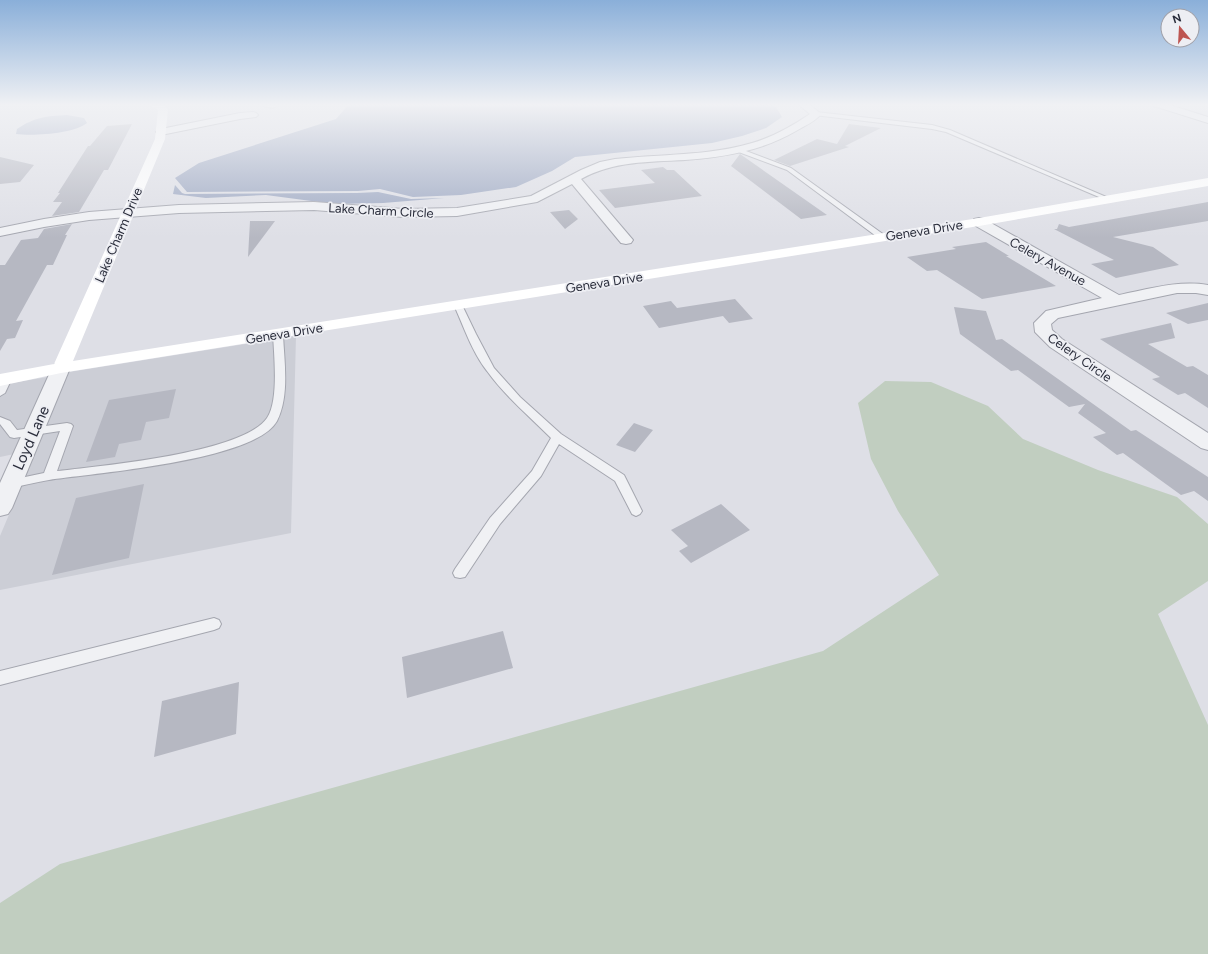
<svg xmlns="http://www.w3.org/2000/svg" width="1208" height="954" font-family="Figtree,sans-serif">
<rect width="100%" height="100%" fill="#dedfe6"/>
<path fill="#ccced6" d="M296 336 291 533 0 590V536L69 372Z
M53 376 19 453 0 457V385Z"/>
<path fill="#c1cec0" d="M885 381 931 382 988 406 1023 439 1098 470 1177 497 1208 524V581L1158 614 1208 725V954H0V903L60 864 823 651 939 575 898 511 871 459 858 403Z"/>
<path fill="#9da8c2" d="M349 104H769L776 107 782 117 766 128 742 136 712 143 575 157 552 171 516 187 461 195 413 197 380 189 358 191 187 192 175 178 199 163 336 119Z
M67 115 84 118 87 123C73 134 34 136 16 134L17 129C35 117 46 116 67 115Z
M175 185 182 193 185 194 357 193 378 192 411 199 444 198 383 203 334 204 266 195 206 198 173 194Z"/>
<path fill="#b6b8c2" d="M132 124 108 170H104L79 212 52 216 62 202H53L60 193H58L88 146H90L107 126Z
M849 124 881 128 845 146 849 147 790 166 774 160 817 139 837 144Z
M740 154 827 215 801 219 731 166Z
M0 157 34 165 20 182 0 184Z
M663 167 667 170H674L702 196 615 208 599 190 655 183 641 170Z
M1208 202V221L1113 237 1153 247 1179 265 1116 278 1091 264 1114 260 1054 229H1057L1059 224 1069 227Z
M569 210 578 219 565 229 550 212Z
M250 221H275L248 257Z
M72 224 65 235H67L53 265H47L16 321 23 320 15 338 7 339 0 351V265H5L21 240 38 238 44 229Z
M986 242 1009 256H1006L1056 286 982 299 937 270 927 271 907 257 956 249 952 247Z
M735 299 753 319 729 323 723 316 659 328 643 306 671 301 677 308Z
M1208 303V320L1188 324 1166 313Z
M954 307 986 311 996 340 1002 339 1131 431 1136 430 1208 477V501L1194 491 1181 495 1123 453 1117 455 1093 437 1106 433 1078 413 1085 404 1069 407 1018 370 1011 371 960 334Z
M1171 323 1175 338 1148 344 1187 367 1193 366 1208 375V408L1185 393 1178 395 1152 379 1160 377 1100 339Z
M176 389 169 418 146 422 141 440 119 444 115 457 86 462 109 400Z
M634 423 653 430 635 452 616 445Z
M144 484 129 558 52 575 76 498Z
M721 504 750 530 691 563 679 551 688 546 671 530Z
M503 631 513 668 407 698 402 657Z
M239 682 236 734 154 757 162 701Z"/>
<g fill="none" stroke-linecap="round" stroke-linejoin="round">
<defs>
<path id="lane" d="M816 112 932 125 950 130 1111 199 1106 200 946 132 932 129 814 115V113Z
M738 148 791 168 887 237 883 239H880L787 170 736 151 735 150Z
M458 302 462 305 476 334 494 368 520 397 561 434 624 475 642 511 640 514 636 516 632 514 615 481 559 444 541 476 500 524 465 577 460 578 455 577 453 573 455 569 490 518 532 471 551 438C529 416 505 396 487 371 473 354 463 325 454 305Z
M278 331 283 334C284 361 290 395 277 421 255 461 95 473 49 480 37 482 24 485 11 488L7 487 5 484 7 481 11 480 44 473 60 431 14 438 10 437 0 424V417L10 421 17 430 67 423 71 424 73 426 57 471C100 466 243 453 267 418 279 401 274 355 273 334Z
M7 375 12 378 5 393 0 396V382L3 376Z
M214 618 219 620 221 624 219 628 214 630 0 685V671Z"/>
<path id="street" d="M262 104H277L278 105 273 108 264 106Z
M798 104H809L821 114C815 122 804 126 796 131 762 151 724 157 685 160 648 162 614 161 581 179L633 240 631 243 626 244 621 243 572 184 537 202 457 216 403 217 314 210 179 213 89 220 44 227 0 236V228L44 219 89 212 179 205 314 202 403 209 457 208 531 196 581 170 600 162 615 159C660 154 708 156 752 143 773 137 792 126 810 114Z
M1152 104H1167L1208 117V123L1154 106Z
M253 112 256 113 258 115 256 117 240 119 161 135 156 132 161 129 240 113Z
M979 218 984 219 1119 295C1149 289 1178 280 1208 285V295L1196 293H1177L1058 318 1051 324 1052 330 1062 339 1208 433V450L1201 448 1050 347 1035 332 1034 323 1046 311 1102 298 974 225 972 222 974 219Z
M61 363 67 364 70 368 12 508 8 514 0 516V483L52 368 55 364Z"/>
</defs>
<use href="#lane" stroke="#a4a6af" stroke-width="2"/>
<use href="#street" stroke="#a4a6af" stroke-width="2"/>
<use href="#lane" fill="#f0f1f4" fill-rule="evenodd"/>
<use href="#street" fill="#f0f1f4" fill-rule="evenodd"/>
<path fill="#fff" fill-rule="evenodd" d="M149 104H161L168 109 165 139 73 361 979 218 1208 178V186L979 226 61 373 0 386V374L54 364 155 139 158 110Z"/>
</g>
<linearGradient id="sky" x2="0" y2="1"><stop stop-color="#8aafd9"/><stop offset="0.44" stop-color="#f0f1f4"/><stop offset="1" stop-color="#f0f1f4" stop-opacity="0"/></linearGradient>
<rect width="1208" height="238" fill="url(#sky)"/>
<g text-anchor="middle" stroke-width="3.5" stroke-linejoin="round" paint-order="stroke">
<g font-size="13" fill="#292c3a" stroke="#edeef3">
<text transform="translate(381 210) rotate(3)" y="5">Lake Charm Circle</text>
<text transform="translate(924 230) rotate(-9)" y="5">Geneva Drive</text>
<text transform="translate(118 235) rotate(-67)" y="5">Lake Charm Drive</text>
<text transform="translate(1048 261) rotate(29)" y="5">Celery Avenue</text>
<text transform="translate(604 282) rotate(-9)" y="5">Geneva Drive</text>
<text transform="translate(284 333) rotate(-9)" y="5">Geneva Drive</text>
<text transform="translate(1080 357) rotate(35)" y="5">Celery Circle</text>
</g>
<g font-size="15" fill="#292c3a" stroke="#edeef3">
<text transform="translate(31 438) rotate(-66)" y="5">Loyd Lane</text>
</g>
</g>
<g transform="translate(1180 28) rotate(342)"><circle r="19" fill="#edeef3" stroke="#9fa0a9"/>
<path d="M0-3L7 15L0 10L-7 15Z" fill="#bd5551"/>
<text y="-6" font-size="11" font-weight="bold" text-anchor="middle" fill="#292c3a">N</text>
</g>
</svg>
